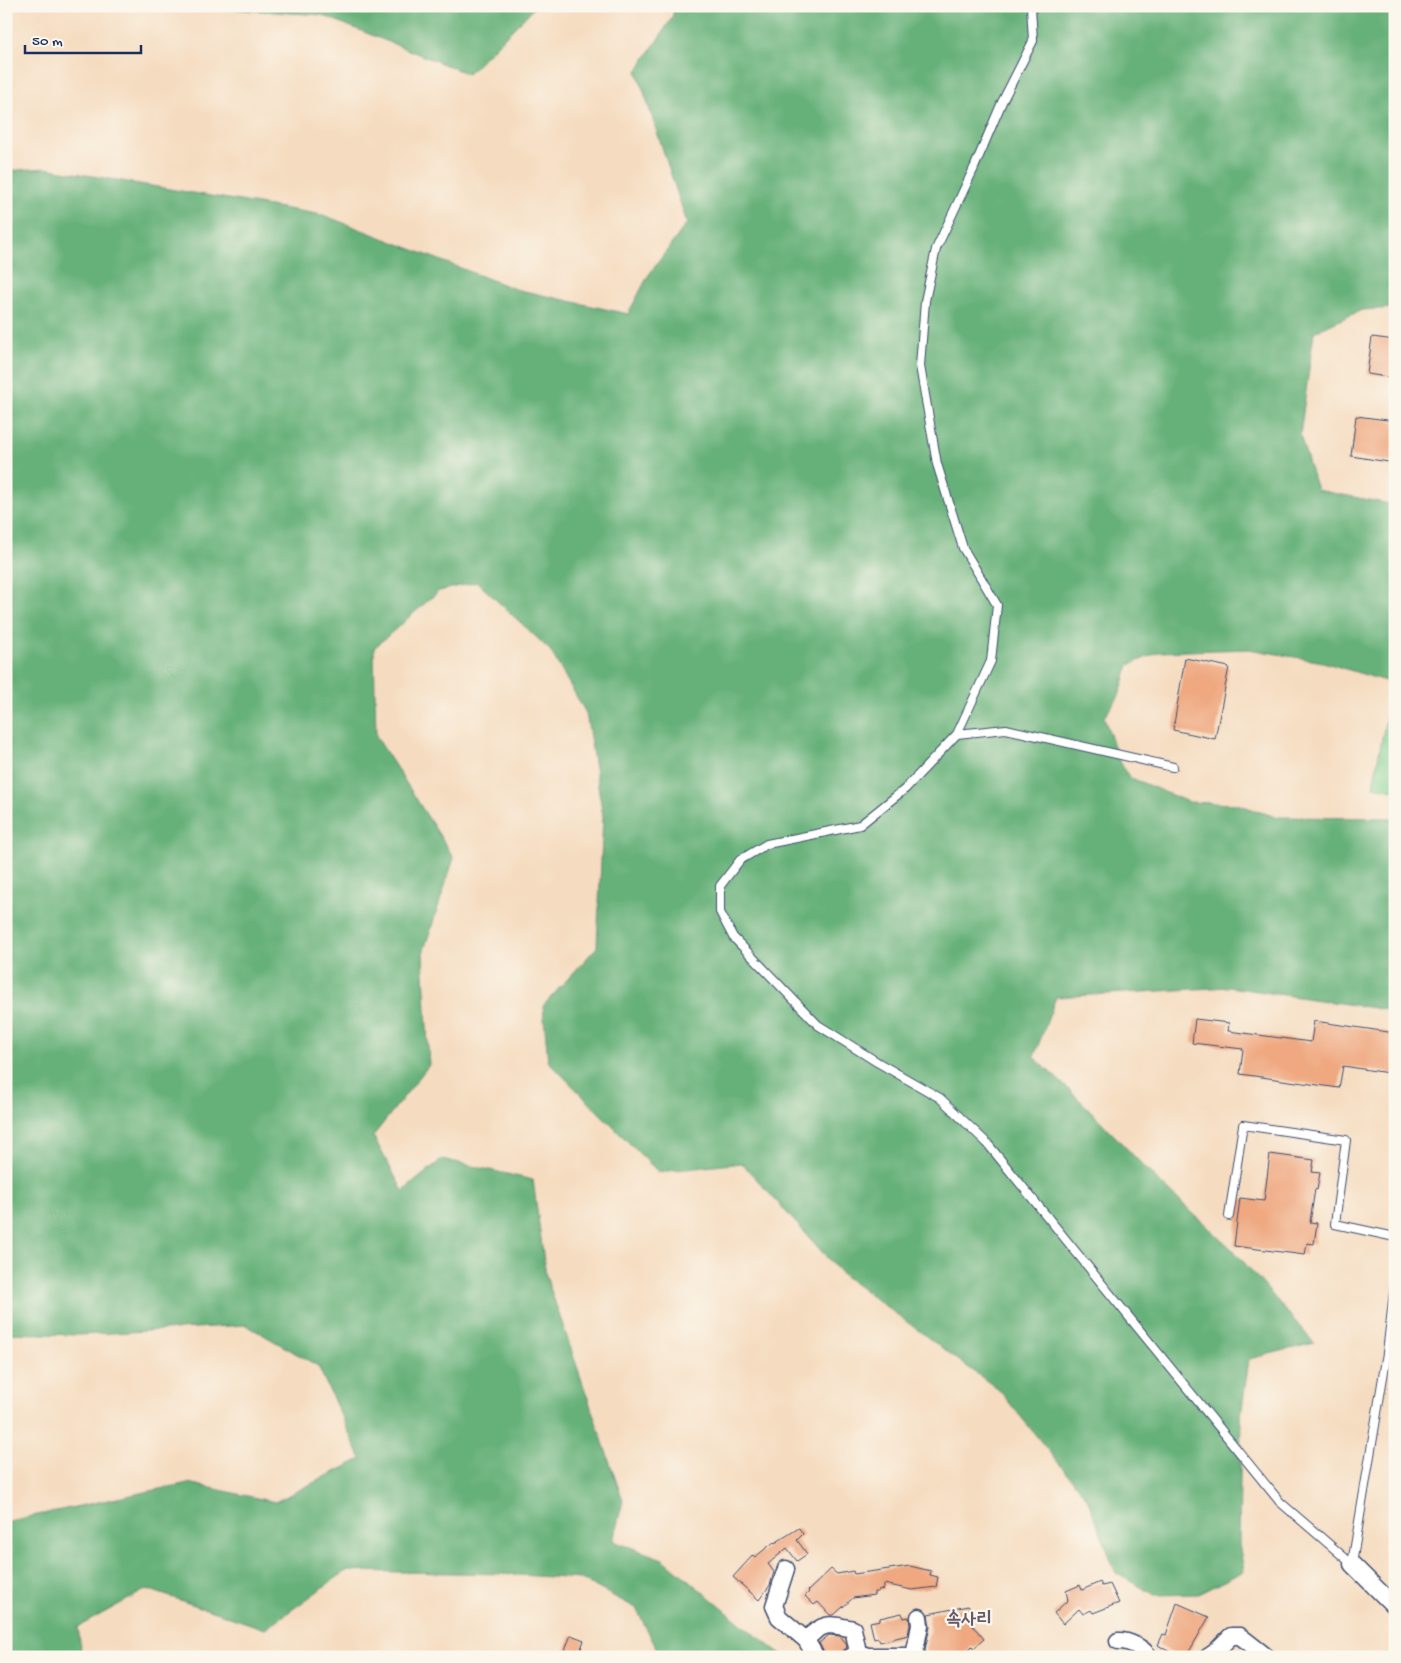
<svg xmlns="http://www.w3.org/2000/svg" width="1401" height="1663" font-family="'Gochi Hand','Poor Story',sans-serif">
<rect width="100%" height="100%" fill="#fbf7ec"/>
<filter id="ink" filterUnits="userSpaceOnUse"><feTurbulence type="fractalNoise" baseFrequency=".02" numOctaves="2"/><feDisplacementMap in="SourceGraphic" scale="10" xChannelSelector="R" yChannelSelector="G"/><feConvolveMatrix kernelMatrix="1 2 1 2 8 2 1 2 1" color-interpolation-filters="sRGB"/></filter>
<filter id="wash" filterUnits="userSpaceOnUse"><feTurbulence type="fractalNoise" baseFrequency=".0096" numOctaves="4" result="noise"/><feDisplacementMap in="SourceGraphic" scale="20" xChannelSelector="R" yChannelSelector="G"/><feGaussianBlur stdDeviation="1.12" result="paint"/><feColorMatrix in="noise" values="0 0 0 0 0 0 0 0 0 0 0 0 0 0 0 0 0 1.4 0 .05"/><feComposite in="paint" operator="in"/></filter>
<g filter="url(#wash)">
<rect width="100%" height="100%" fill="#f5dcc0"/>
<path fill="#7dce8e" stroke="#4c7e76" d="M1391 691 1395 692V790L1373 786Z"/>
<path fill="#66b179" stroke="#40706c" d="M185 6H536L468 74 322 15Z
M675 6H1395V308L1362 310 1314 332 1300 435 1317 490 1395 505V684L1323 662 1249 649 1159 652 1129 665 1119 696 1104 717 1118 758 1129 777 1188 802 1237 804 1276 817 1395 818V1011L1229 987 1056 997 1034 1057 1085 1105 1158 1181 1235 1252 1314 1343 1249 1359 1241 1416 1239 1544 1244 1571 1198 1594 1155 1595 1116 1573 1087 1498 999 1390 842 1274 742 1163 658 1172 548 1061 543 1006 597 947 603 816 586 713 550 650 477 582 439 591 374 648 376 736 454 858 423 953 429 1065 373 1136 403 1191 442 1159 533 1180 546 1276 623 1501 613 1541 663 1559 745 1627 785 1657H661L636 1608 581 1579 505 1574 346 1571 265 1629 147 1589 78 1627 82 1657H6V1523L23 1518 188 1483 275 1502 361 1459 318 1366 246 1325 78 1335 6 1333V171L45 168 323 215 515 289 628 314 648 276 687 223 637 71 672 18Z"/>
<g id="blocks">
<path fill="#efa880" d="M1372 337 1395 340V378L1367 374Z
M1356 416 1395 421V463L1351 456Z
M1185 658 1229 667 1215 739 1173 730Z
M1195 1019 1229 1023 1228 1031 1311 1042 1314 1021 1395 1033V1074L1343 1066 1339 1088 1240 1074 1243 1049 1192 1043Z
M1270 1154 1314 1160 1312 1172 1320 1173 1317 1190 1315 1189 1310 1222 1317 1223 1314 1244 1307 1243 1305 1255 1234 1246 1240 1198 1264 1201Z
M799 1528 803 1534 797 1540 807 1554 797 1561 787 1548 768 1564 774 1572 770 1585 759 1600 733 1577 753 1555 755 1557 774 1542 775 1543Z
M910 1566 931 1571 930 1575 938 1577 936 1587 912 1590 884 1584V1589L878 1590V1592H874V1595L853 1598 834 1615H830L818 1602 814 1605 805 1596 809 1592 808 1591 831 1569 837 1574 853 1571 854 1574Z
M1100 1582 1102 1586 1110 1584 1119 1603 1093 1613 1091 1610 1083 1614 1079 1609 1063 1624 1054 1613 1068 1600 1066 1591 1080 1585 1082 1590Z
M1177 1603 1209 1617 1186 1657H1178L1158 1645 1163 1634 1166 1635Z
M968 1606 975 1614 968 1620 984 1639 974 1648 972 1646 962 1657H926L925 1649 930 1627 928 1614Z
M902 1613 904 1618 909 1617 910 1625 908 1635 880 1642 878 1638 874 1639 870 1622 880 1620V1618Z
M571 1635 584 1640 578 1657H562Z
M829 1635 840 1636 846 1643 847 1647 836 1657H826L819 1643Z"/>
</g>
</g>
<g filter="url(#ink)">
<use href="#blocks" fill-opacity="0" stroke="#3c496d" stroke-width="1"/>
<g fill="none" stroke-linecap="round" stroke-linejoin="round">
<defs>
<path id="service" d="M1031 6 1033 41 1002 102 974 168 936 249 925 301 920 366 937 464 963 548 997 605 991 661 957 734 1006 729 1173 767
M957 734 905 789 860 825 767 844 740 860 720 886V912L733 937 818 1025 877 1062 940 1098 987 1143 1280 1502 1352 1564 1387 1353 1395 1354
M1229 1216 1243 1125 1346 1140 1335 1224 1395 1237
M1387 1353 1395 1283"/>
<path id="minor" d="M1352 1564 1395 1607
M786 1569 774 1606 779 1617 806 1640 816 1657
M806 1640C823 1621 830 1624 853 1629L858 1652
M1118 1641C1128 1640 1144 1648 1149 1657
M914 1656 920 1625 919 1617
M851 1657 858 1652 867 1656H914L915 1657
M1208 1657 1214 1653 1231 1636H1240L1267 1657"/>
</defs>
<use href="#service" stroke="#3c496d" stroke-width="10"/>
<use href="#minor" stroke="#3c496d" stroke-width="19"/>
<use href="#service" stroke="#fff" stroke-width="8"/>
<use href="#minor" stroke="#fff" stroke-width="16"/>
</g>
</g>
<g text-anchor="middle" stroke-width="4.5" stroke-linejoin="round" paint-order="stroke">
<g font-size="19" font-weight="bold" fill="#65596a" stroke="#fbf7ec">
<text x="969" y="1624">속사리</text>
</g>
</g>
<rect width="1401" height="1663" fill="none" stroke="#fbf7ec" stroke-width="25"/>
<path d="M25 45v8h116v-8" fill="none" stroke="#1b2f5e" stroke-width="2.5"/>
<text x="32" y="45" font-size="15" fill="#1b2f5e" stroke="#fbf7ec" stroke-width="4" paint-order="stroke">50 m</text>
</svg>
